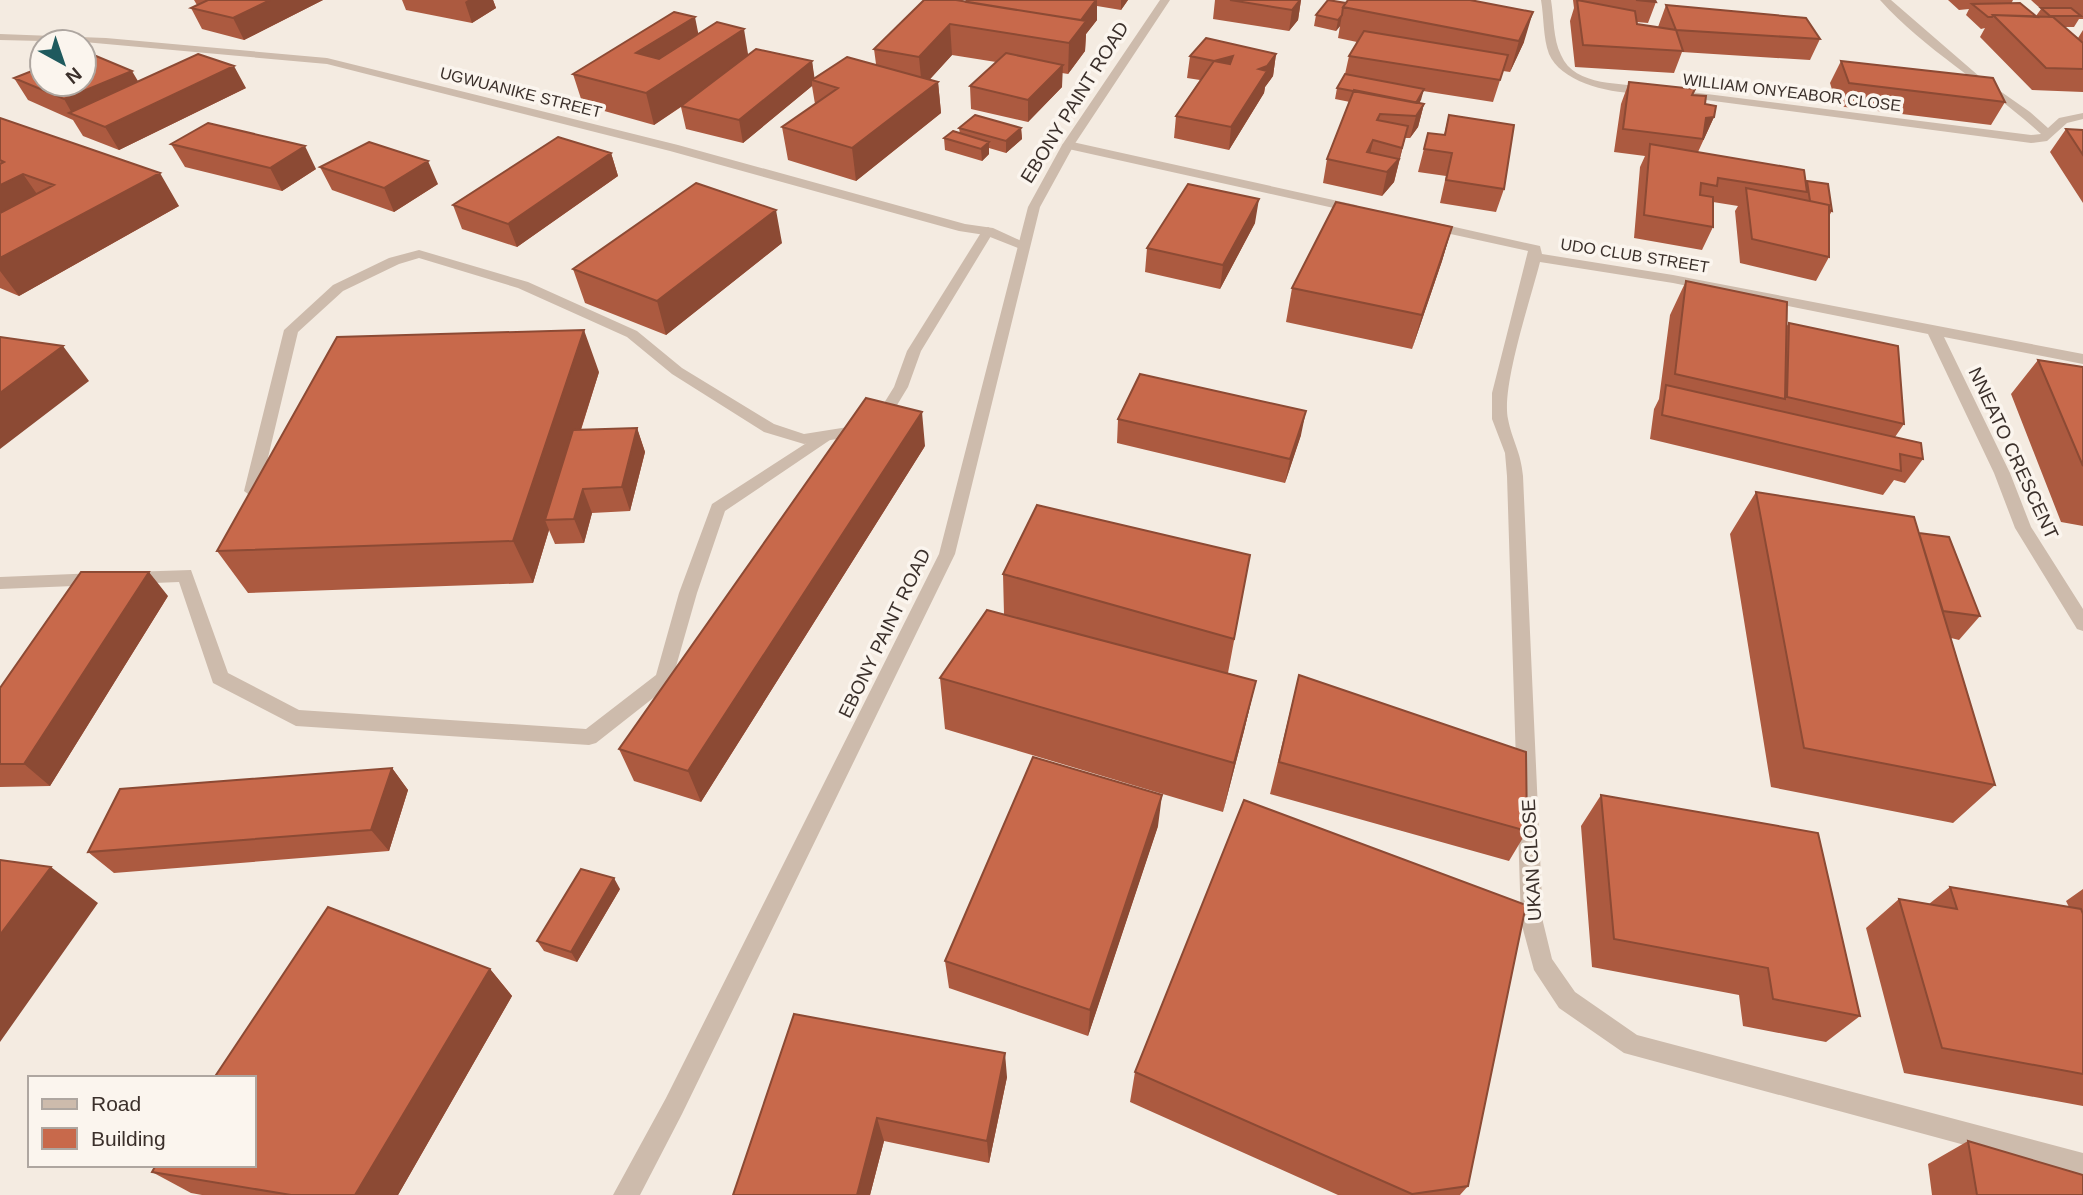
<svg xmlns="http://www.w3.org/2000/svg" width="2083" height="1195" font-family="Helvetica,sans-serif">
<rect width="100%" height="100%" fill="#f4ebe1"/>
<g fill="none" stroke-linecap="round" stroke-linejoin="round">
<path fill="#cdbbac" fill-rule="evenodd" d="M988 227 994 231 921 351 908 387 891 415 857 436 804 444 764 432 672 374 627 337 518 288 419 258 399 264 343 291 298 332 260 491 252 497 244 491 284 330 333 285 389 258 419 250 528 282 637 331 682 368 774 424 804 434 848 427 881 408 894 387 907 351 982 231Z"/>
<path fill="#cdbbac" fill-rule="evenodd" d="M1541 0H1551C1554 18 1553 39 1561 55 1575 88 1623 82 1652 88V92C1622 97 1562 85 1549 54 1543 38 1544 17 1541 0Z
M1880 0H1891L1980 77 2030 112 2048 128 2059 118 2083 113V119L2067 123 2047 141 2031 143 1683 97 1677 94 1683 91 2031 135 2041 134C1990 87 1927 52 1880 0Z
M0 34 106 38 327 58 678 145 965 224 993 228 1030 245 1023 249 1018 248 985 235 959 231 670 151 327 64 84 42 0 40Z
M1068 141 1356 205 1362 209 1356 213 1064 148 1062 145Z
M1428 221 1540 246 1542 254 1673 275 2083 354V364L1944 337 2010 473 2031 527 2083 609V631L2077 629 2015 528 1994 473 1928 334 1673 283 1540 262C1531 298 1501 387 1508 419 1512 440 1521 452 1523 476L1543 922 1552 959 1575 992 1637 1035 2083 1153V1177L1624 1053 1559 1008 1534 970 1521 922 1507 476 1505 453 1492 419V393L1528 251 1423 228 1422 225Z
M825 431 830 432 833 436 830 440 725 511 697 593 671 684 596 743 589 745 296 726 213 683 179 582 129 584 120 578 129 572 191 570 228 673 299 710 586 729 656 675 679 593 712 504Z
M98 573 107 579 98 585 0 589V577Z"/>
<path fill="#cdbbac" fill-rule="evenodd" d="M1160 0H1170L1074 145 1040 207 955 554 682 1114 640 1195H613L666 1098 939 554 1028 207 1062 145Z"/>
</g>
<path fill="#ac5a40" d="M194 0H323L244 40 202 29 191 8 197 5Z
M402 0H493L496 8 472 23 406 10Z
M967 0H1128L1121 10 1097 6V20L1086 34 1085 51 1068 74 1062 73V87L1028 122 971 109 970 86 996 62 952 55 930 79 938 82 941 113 856 181 788 160 782 127 815 104 812 86 743 143 686 129 681 107 654 125 583 105 573 74 698 34 748 55 812 61 814 79 876 64 874 49Z
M1215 0H1301L1298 20 1289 31 1213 19Z
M1573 0H1655L1656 2 1648 23 1637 22V24L1658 27 1666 5 1820 39 1810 60 1682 52 1674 73 1575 67 1570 21 1574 8Z
M1948 0H2013L2011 4 2036 16 2041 9 2031 0H2083V19H2079L2074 27H2064L2078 38 2083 30V92L2032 90 1980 37 1985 28 1981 29 1966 15 1969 9 1959 10Z
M1346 3 1524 42 1510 72 1503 71 1493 102 1423 91 1419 103 1424 104 1418 127 1410 138H1405L1394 182 1382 196 1323 183 1327 159 1350 102 1335 99 1337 88 1345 74 1349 56 1357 42 1338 38 1340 26 1336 31 1314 26 1316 15Z
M1276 54 1273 76 1265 87 1264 93 1229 150 1174 138 1176 116 1200 80 1187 78 1190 56Z
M1841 61 2005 102 1991 125 1837 106 1830 83Z
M14 78 138 81 246 88 119 150 83 136 73 120 28 100Z
M1629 82 1693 95 1705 104 1714 117 1698 152 1806 184 1807 181 1832 211 1829 216V257L1816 281 1740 263 1735 211 1738 206 1713 202V227L1702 250 1634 238 1640 167 1645 156 1614 152 1621 104Z
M1449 115 1504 189 1496 212 1440 203 1446 176 1418 172 1428 133 1444 135Z
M0 118 179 206 19 296 0 288Z
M959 128H1021L1022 139 1006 153 989 148V154L982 161 945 150 944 138 960 134Z
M2066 129 2083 130V203L2050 152Z
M171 144 316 169 282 191 185 167Z
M611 153 618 176 517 247 462 229 453 205Z
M320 167 438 184 394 212 332 190Z
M1255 223 1220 289 1145 272 1147 248Z
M1452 227 1442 261 1412 349 1286 322 1292 288Z
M782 243 666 335 585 303 573 269Z
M1686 281 1786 327 1789 323 1904 424 1895 437 1923 459 1905 483 1894 480 1883 495 1650 439 1654 409 1659 399 1670 315Z
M2038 360 2083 367V526L2061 522 2011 394Z
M599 372 581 430 637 428 645 452 630 511 592 513 584 543 555 544 549 530 533 583 248 593 217 551Z
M1118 419 1301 435 1285 483 1117 443Z
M925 446 701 802 634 781 619 749Z
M1756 492 1919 533 1980 616 1959 640 1951 638 1995 785 1953 823 1771 787 1730 534Z
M1250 555 1228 673 1256 681 1244 731 1223 812 945 729 940 678 1004 614 1003 574Z
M168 596 50 786 0 787V688Z
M1299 675 1527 831 1509 861 1270 794Z
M392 768 408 790 389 851 114 873 88 852Z
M1601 795 1860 1016 1826 1042 1743 1026 1739 995 1592 967 1581 826Z
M1158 826 1088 1036 949 988 945 961Z
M1950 887 2069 907 2066 901 2083 889V1106L1904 1073 1866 928 1899 899 1929 904Z
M620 889 577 962 544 951 537 941Z
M490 969 512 996 398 1195H202L191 1193 152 1172Z
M794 1014 1007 1077 989 1163 884 1141 870 1195H733Z
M1135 1072 1468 1186 1460 1195H1338L1130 1102Z
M1968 1141 2083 1195H1932L1928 1164Z"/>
<path fill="#8c4a34" d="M270 0H323L244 40 233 18Z
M468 0H493L496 8 472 23 465 2Z
M1096 0H1097V20L1086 34 1085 51 1068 74 1069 43 1081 20Z
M1121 0H1128L1121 10Z
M1300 0H1301L1298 20 1289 31 1292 10Z
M1533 12 1524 42 1510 72 1519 41Z
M1342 15 1340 26 1336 31 1338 20Z
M695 17 701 47 644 85 636 53Z
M950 24 952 55 922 88 919 57Z
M744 29 749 60 654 125 646 93Z
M1276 54 1273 76 1265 87 1264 93 1229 150 1231 127 1259 69Z
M1233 56 1230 78 1214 61Z
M812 61 815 81 812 80V86L743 143 739 120Z
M1063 65 1062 87 1028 122V100Z
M234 66 246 88 119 150 105 127Z
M132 71 145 93 73 115 64 99Z
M938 82 941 113 856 181 852 148Z
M1424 89 1421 100 1413 115 1416 103Z
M1424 104 1418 127 1410 138 1416 116Z
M1380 114 1375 136 1373 141 1368 163 1367 152 1377 120Z
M1714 117 1704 139 1703 140 1706 118Z
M1408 126 1394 182 1382 196 1387 172 1399 159Z
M1021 128 1022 139 1006 153V141Z
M989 142V154L982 161 981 149Z
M305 146 316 169 282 191 270 168Z
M611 153 618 176 517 247 508 224Z
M428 161 438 184 394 212 384 188Z
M160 173 179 206 19 296 0 271V258Z
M23 174 46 207 0 231V185Z
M1259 199 1255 223 1220 289 1223 265Z
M776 210 782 243 666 335 657 301Z
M1452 227 1442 261 1412 349 1422 315Z
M584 330 599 372 552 520H545L549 530 533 583 513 541Z
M63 346 89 381 0 449V393Z
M1306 411 1301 435 1285 483 1290 459Z
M922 412 925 446 701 802 688 771Z
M637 428 645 452 630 511 622 487Z
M583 489 592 513 584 543 574 519Z
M149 572 168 596 50 786 24 764Z
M1256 681 1244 731 1223 812 1234 763Z
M392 768 408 790 389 851 371 830Z
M1162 795 1158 826 1088 1036 1090 1010Z
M51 867 98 903 0 1042V935Z
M614 878 620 889 577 962 571 952Z
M490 969 512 996 398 1195H355Z
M1005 1053 1007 1077 989 1163 987 1141Z
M877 1118 884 1141 870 1195H857Z"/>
<path fill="#c8694b" stroke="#8c4a34" stroke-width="2" fill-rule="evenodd" d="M208 0H270L233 18 191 8Z
M924 0H956L1086 21 1069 43 950 24 919 57 874 49Z
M967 0H1096L1081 20 966 2Z
M1230 0H1300L1292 10Z
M1328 0 1346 3 1343 7 1342 15 1338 20 1316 15Z
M1348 0H1470L1533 12 1519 41 1343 7Z
M1577 0 1635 11 1637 24 1676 30 1683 51 1583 45Z
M1636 0H1655L1656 2Z
M2020 3 2037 17 1993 15 1992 17H1988L1972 4Z
M1666 5 1806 18 1820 39 1676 30Z
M2041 8H2071L2081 16H2050Z
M674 12 695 17 636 53 659 59 717 22 744 29 646 93 573 74Z
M1993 15 2053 17 2083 43V69L2046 68Z
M1364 31 1508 55 1500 80 1349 56Z
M1206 38 1276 54 1267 66 1259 69 1267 71 1231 127 1176 116 1214 61 1190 56ZM1233 56 1230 64 1214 61Z
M756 49 812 61 739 120 681 106Z
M84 51 132 71 64 99 14 78 42 67V84H84Z
M1006 53 1063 65 1028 100 970 86Z
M198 54 234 66 105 127 69 113Z
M847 57 938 82 852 148 782 127 838 88 812 80Z
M1841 61 1993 78 2005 102 1849 83Z
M1345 74 1424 89 1416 103 1337 88Z
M1629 82 1695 89 1692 95 1706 96 1705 104 1716 106 1714 117 1706 118 1703 139 1623 129Z
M1354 90 1424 104 1416 116 1380 114 1377 120 1408 126 1402 148 1373 140 1367 152 1399 159 1387 172 1327 159Z
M975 115 1021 128 1006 141 959 128Z
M1449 115 1514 125 1504 189 1446 180 1452 153 1424 149 1428 133 1445 135Z
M0 118 160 173 0 258V213L54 185 23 174 0 185V164L4 162 0 160Z
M208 123 305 146 270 168 171 144Z
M2066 129 2083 130V155Z
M953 131 989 142 981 149 944 138Z
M558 137 611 153 508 224 453 205Z
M369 142 428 161 384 188 320 167Z
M1650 144 1804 170 1807 192 1718 178 1717 186 1701 183 1700 195 1713 197V227L1644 215Z
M1807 181 1828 184 1832 211 1829 210V205L1810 201Z
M696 183 776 210 657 301 573 269Z
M1188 184 1259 199 1223 265 1147 248Z
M1746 188 1829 205V257L1752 239Z
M1336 202 1452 227 1422 315 1292 288Z
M1686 281 1787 302 1785 399 1675 374Z
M1789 323 1898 346 1904 424 1787 397Z
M584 330 513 541 217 551 337 337Z
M0 337 63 346 0 393Z
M2038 360 2083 367V466Z
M1140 374 1306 411 1290 459 1118 419Z
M1666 385 1921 443 1923 459 1900 454 1901 471 1662 415Z
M866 398 922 412 688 771 619 749Z
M637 428 622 487 583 489 574 519 545 520 573 430Z
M1756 492 1914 517 1995 785 1804 748Z
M1037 505 1250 555 1234 639 1003 574Z
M1919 533 1949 537 1980 616 1943 611Z
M81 572H149L24 764H0V688Z
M987 610 1256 681 1234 763 940 678Z
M1299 675 1526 752 1527 831 1279 762Z
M1033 757 1162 795 1090 1010 945 961Z
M392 768 371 830 88 852 120 789Z
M1601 795 1818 833 1860 1016 1773 999 1768 968 1614 939Z
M1244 800 1526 905 1468 1186 1412 1194 1135 1072Z
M0 860 51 867 0 935Z
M581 869 614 878 571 952 537 941Z
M1950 887 2081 909 2083 914V1074L1942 1048 1899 899 1957 909Z
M328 907 490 969 355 1195H291L152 1172 156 1165H254V1078H214Z
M794 1014 1005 1053 987 1141 877 1118 857 1195H733Z
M1968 1141 2083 1175V1195H1977Z"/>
<g text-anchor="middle" stroke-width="7" stroke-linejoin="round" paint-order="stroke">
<g font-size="16" fill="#3b302b" stroke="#fbf5ee">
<text transform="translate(521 92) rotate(14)" y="6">UGWUANIKE STREET</text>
<text transform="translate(1792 92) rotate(7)" y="6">WILLIAM ONYEABOR CLOSE</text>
<text transform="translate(1635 255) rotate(9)" y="6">UDO CLUB STREET</text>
</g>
<g font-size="19" fill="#3b302b" stroke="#fbf5ee">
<text transform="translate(1074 102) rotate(-58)" y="7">EBONY PAINT ROAD</text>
<text transform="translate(2014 453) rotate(65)" y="7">NNEATO CRESCENT</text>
<text transform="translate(884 633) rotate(-64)" y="7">EBONY PAINT ROAD</text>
<text transform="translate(1531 860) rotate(-93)" y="7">UKAN CLOSE</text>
</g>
</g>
<rect x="28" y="1076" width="228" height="91" fill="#fbf5ee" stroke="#aea6a0" stroke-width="2"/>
<rect x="42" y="1099" width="35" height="10" fill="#cdbbac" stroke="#aea6a0" stroke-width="2"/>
<text x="91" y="1111" font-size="21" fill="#3b302b">Road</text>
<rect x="42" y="1128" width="35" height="21" fill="#c8694b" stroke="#aea6a0" stroke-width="2"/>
<text x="91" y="1146" font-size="21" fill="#3b302b">Building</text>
<g transform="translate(63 63) rotate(140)"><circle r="33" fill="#fbf5ee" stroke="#aea6a0" stroke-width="2"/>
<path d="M0-5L12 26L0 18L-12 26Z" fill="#1f5a5e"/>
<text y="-10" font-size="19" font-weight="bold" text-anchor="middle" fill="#3b302b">N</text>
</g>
</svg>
